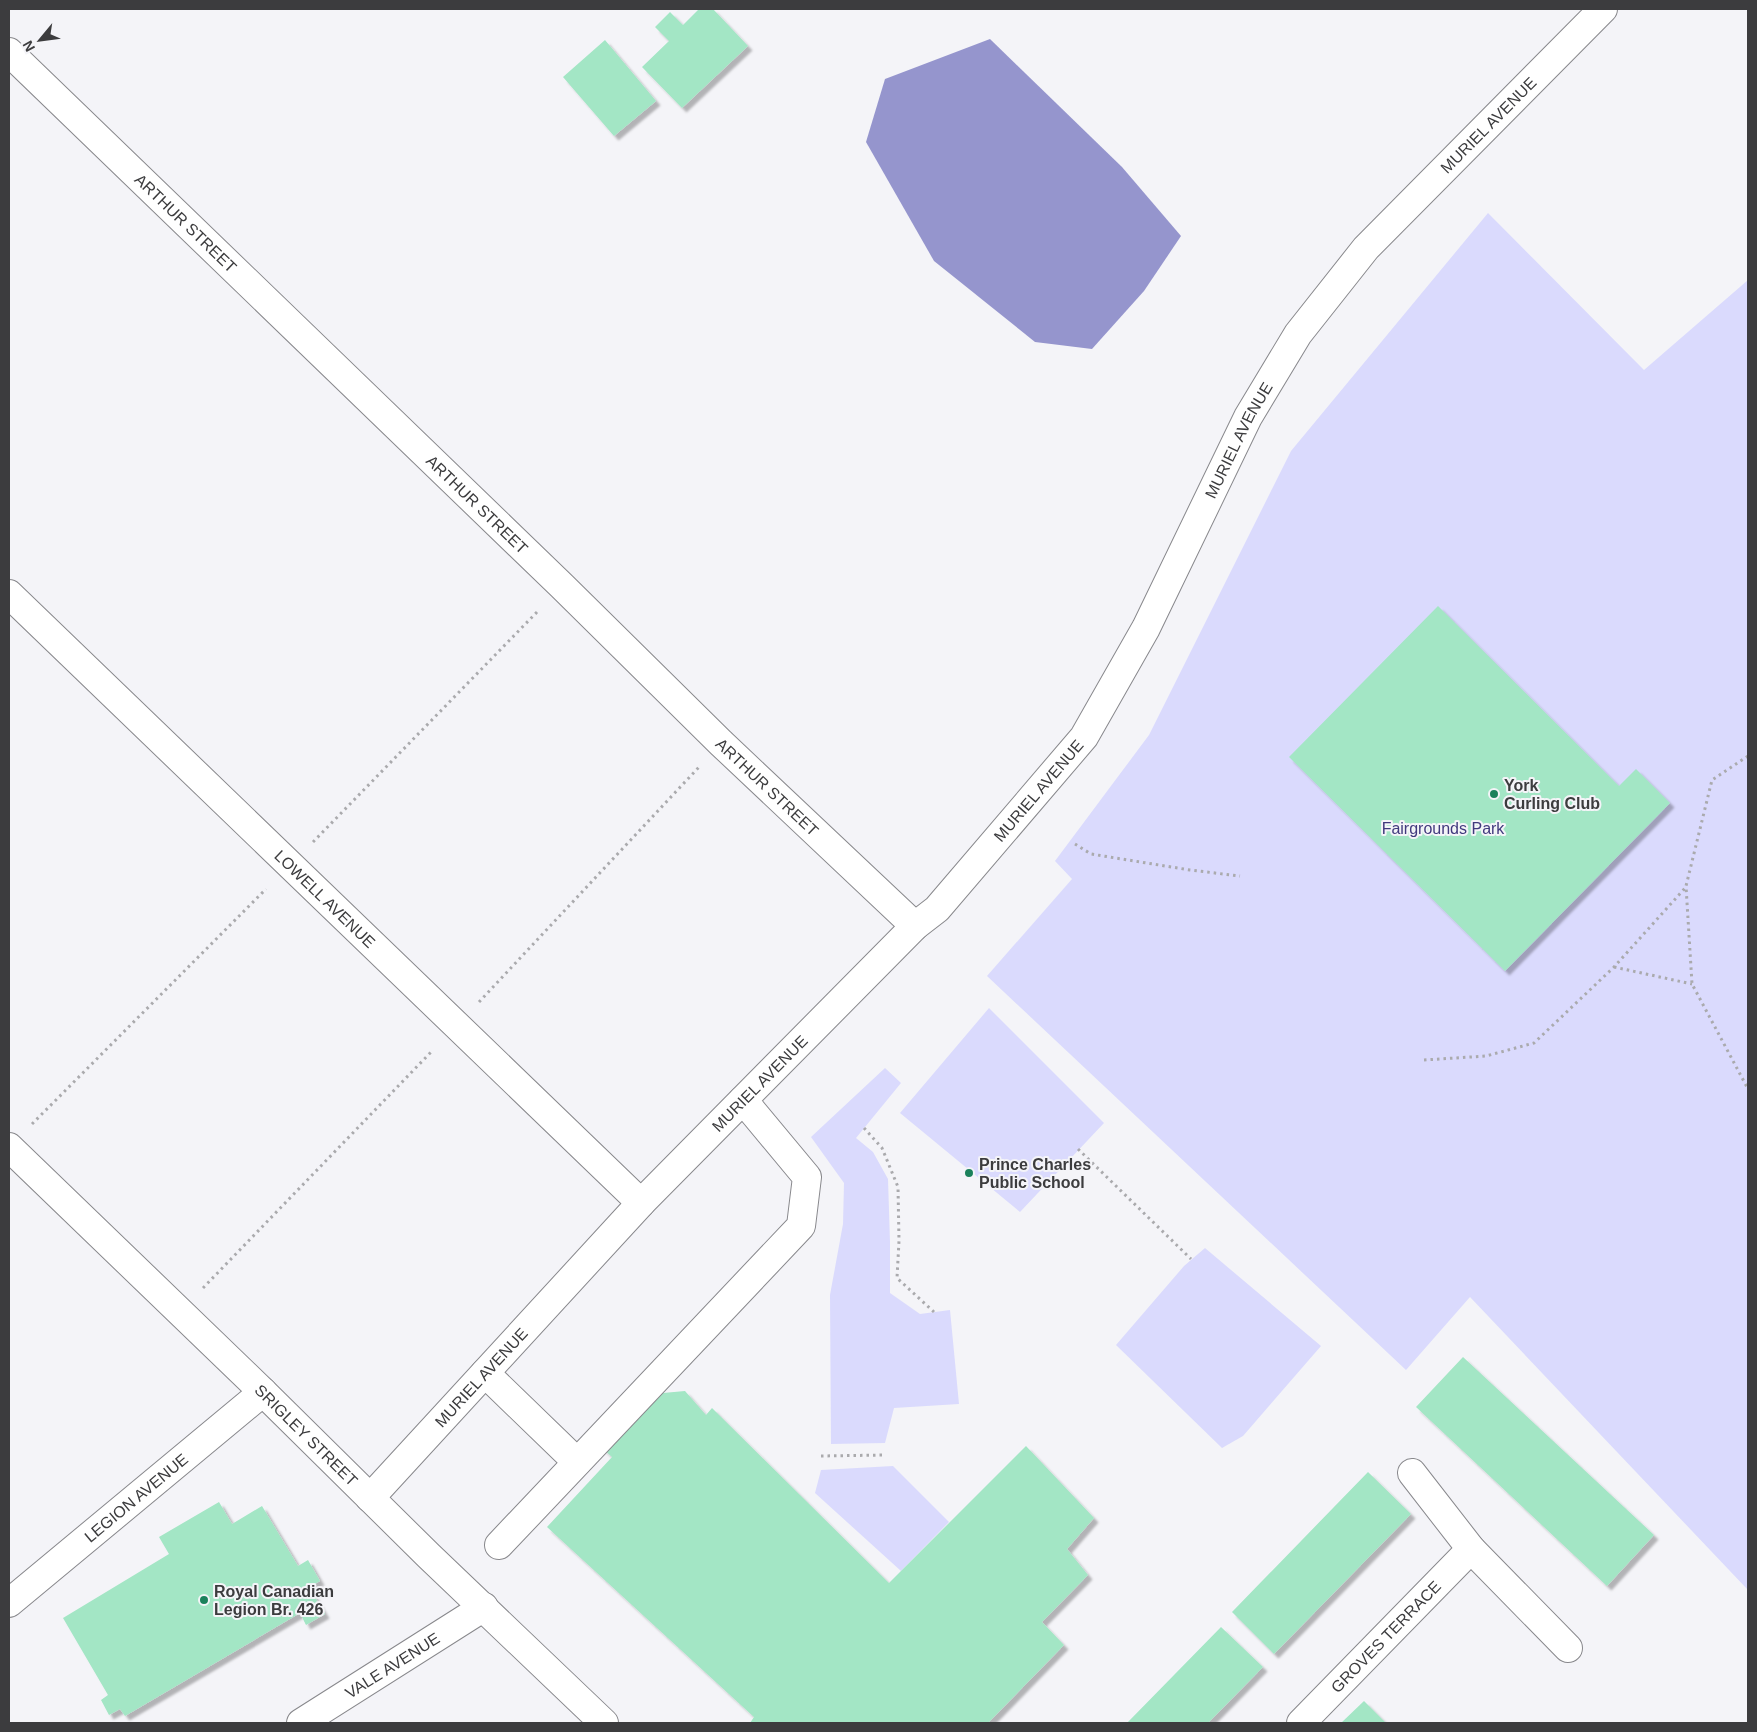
<svg xmlns="http://www.w3.org/2000/svg" width="1757" height="1732" font-family="Arial,sans-serif">
<defs>
<filter id="shadow"><feDropShadow dx="4.5" dy="4.5" stdDeviation="1" flood-color="#0004"/></filter>
</defs>
<rect width="100%" height="100%" fill="#f4f4f8"/>
<path fill="#dadafd" d="M1488 213 1644 370 1748 280V1590L1470 1297 1406 1370 987 976 1072 879 1055 861 1149 735 1291 451Z
M989 1008 1104 1123 1020 1212 900 1113Z
M885 1068 901 1083 856 1138 873 1152 888 1179 890 1242V1293L920 1314 950 1310 959 1404 894 1408 885 1443 831 1444 830 1295 843 1224 844 1183 811 1137Z
M1205 1248 1321 1346 1243 1436 1222 1448 1116 1345 1184 1266Z
M893 1466 949 1522 901 1571 815 1493 821 1470Z"/>
<path fill="#9595cd" d="M990 39 1122 167 1181 236 1144 291 1092 349 1035 342 934 261 866 142 885 79Z"/>
<path fill="#a3e6c5" filter="url(#shadow)" d="M699 9H713L748 46 682 108 642 67 669 41 655 27 670 12 683 25Z
M605 40 656 101 614 136 563 77Z
M1438 606 1619 786 1636 769 1670 803 1505 971 1289 757Z
M1463 1357 1654 1535 1607 1586 1416 1407Z
M685 1391 706 1415 712 1408 889 1583 1026 1446 1094 1518 1067 1549 1088 1575 1042 1622 1064 1645 988 1723H750L754 1717 547 1527 612 1457 602 1448 648 1397 663 1393Z
M1368 1472 1411 1514 1274 1654 1232 1612Z
M219 1502 232 1524 262 1506 298 1566 308 1560 320 1581 309 1587 325 1614 306 1625 300 1613 125 1716 120 1709 109 1715 101 1700 108 1695 63 1618 169 1554 159 1537Z
M1221 1627 1263 1667 1208 1723H1127Z
M1364 1701 1386 1723H1341Z"/>
<g fill="none" stroke-linecap="round" stroke-linejoin="round">
<defs>
<g id="minor">
<path id="s1" d="M9 52 562 586 721 743 915 926"/>
<path id="s2" d="M9 594 641 1203"/>
<path id="s3" d="M9 1147 263 1392 429 1556 604 1723"/>
<path d="M485 1373 577 1462"/>
<path d="M1412 1473 1471 1549 1568 1648"/>
<path id="s4" d="M370 1498 641 1203 915 926 937 909 1084 737 1146 628 1248 417 1298 334 1366 248 1603 9"/>
<path d="M499 1545 801 1226 807 1177 743 1100"/>
<path id="s5" d="M9 1603 263 1392"/>
<path id="s6" d="M301 1723 484 1607"/>
<path id="s7" d="M1301 1723 1471 1549"/>
</g>
</defs>
<use href="#minor" stroke="#88888c" stroke-width="30"/>
<path stroke="#aaaaad" stroke-width="3" stroke-dasharray="2.5 4" stroke-linecap="butt" d="M1748 756 1712 780 1686 886 1692 984 1748 1089
M313 842 539 610
M1075 844 1091 854 1190 870 1240 876
M1614 967 1692 984
M479 1002 699 767
M1424 1060 1486 1056 1534 1043 1614 967 1686 887
M32 1124 266 889
M864 1128 882 1148 898 1187 899 1241 897 1278 934 1312
M1078 1149 1191 1259
M203 1288 433 1050
M821 1456 884 1455"/>
<use href="#minor" stroke="#fff" stroke-width="28"/>
</g>
<g fill="#1b815b" stroke="#f4f4f8" stroke-width="2">
<circle cx="1494" cy="794" r="5"/>
<circle cx="969" cy="1173" r="5"/>
<circle cx="204" cy="1600" r="5"/>
</g>
<g text-anchor="middle" stroke-width="4" stroke-linejoin="round" paint-order="stroke">
<g font-size="16" fill="#3c3c3e" stroke="#f4f4f8">
<text dy="6" stroke="none"><textPath href="#s4" startOffset="1784">MURIEL AVENUE</textPath></text>
<text dy="6" stroke="none"><textPath href="#s1" startOffset="246">ARTHUR STREET</textPath></text>
<text dy="6" stroke="none"><textPath href="#s4" startOffset="1379">MURIEL AVENUE</textPath></text>
<text dy="6" stroke="none"><textPath href="#s1" startOffset="651">ARTHUR STREET</textPath></text>
<text dy="6" stroke="none"><textPath href="#s1" startOffset="1056">ARTHUR STREET</textPath></text>
<text dy="6" stroke="none"><textPath href="#s4" startOffset="974">MURIEL AVENUE</textPath></text>
<text dy="6" stroke="none"><textPath href="#s2" startOffset="439">LOWELL AVENUE</textPath></text>
<text dy="6" stroke="none"><textPath href="#s4" startOffset="569">MURIEL AVENUE</textPath></text>
<text dy="6" stroke="none"><textPath href="#s4" startOffset="164">MURIEL AVENUE</textPath></text>
<text dy="6" stroke="none"><textPath href="#s3" startOffset="414">SRIGLEY STREET</textPath></text>
<text dy="6" stroke="none"><textPath href="#s5" startOffset="165">LEGION AVENUE</textPath></text>
<text dy="6" stroke="none"><textPath href="#s7" startOffset="121">GROVES TERRACE</textPath></text>
<text dy="6" stroke="none"><textPath href="#s6" startOffset="108">VALE AVENUE</textPath></text>
</g>
<g font-size="16" font-weight="bold" fill="#3c3c3e" stroke="#f4f4f8" text-anchor="start">
<text x="1504" y="791">York<tspan x="1504" dy="18">Curling Club</tspan></text>
<text x="979" y="1170">Prince Charles<tspan x="979" dy="18">Public School</tspan></text>
<text x="214" y="1597">Royal Canadian<tspan x="214" dy="18">Legion Br. 426</tspan></text>
</g>
<g font-size="16" fill="#40397d" stroke="#f4f4f8">
<text x="1443" y="834">Fairgrounds Park</text>
</g>
</g>
<rect width="1757" height="1732" fill="none" stroke="#3c3c3e" stroke-width="20"/>
<g transform="translate(40 40) rotate(241)" stroke="#f4f4f8" stroke-width="4" paint-order="stroke">
<path d="M0-4L9 19L0 12L-9 19Z" fill="#3c3c3e"/>
<text y="-8" font-size="14" font-weight="bold" text-anchor="middle" fill="#3c3c3e">N</text>
</g>
</svg>
